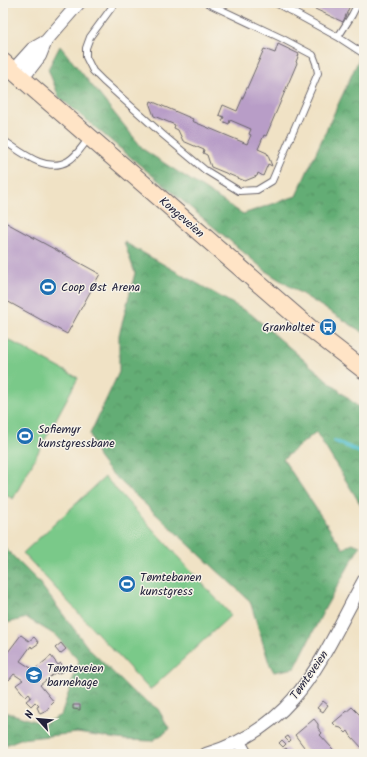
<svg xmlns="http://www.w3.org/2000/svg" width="367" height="757" font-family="Kalam,sans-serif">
<defs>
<pattern id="forest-crowns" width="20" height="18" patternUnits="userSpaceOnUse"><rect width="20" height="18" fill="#63ad75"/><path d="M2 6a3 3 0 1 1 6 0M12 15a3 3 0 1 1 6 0" fill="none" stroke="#518c61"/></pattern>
</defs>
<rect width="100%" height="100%" fill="#f7f3e8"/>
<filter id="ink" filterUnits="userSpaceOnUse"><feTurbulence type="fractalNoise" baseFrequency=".025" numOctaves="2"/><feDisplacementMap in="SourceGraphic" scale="8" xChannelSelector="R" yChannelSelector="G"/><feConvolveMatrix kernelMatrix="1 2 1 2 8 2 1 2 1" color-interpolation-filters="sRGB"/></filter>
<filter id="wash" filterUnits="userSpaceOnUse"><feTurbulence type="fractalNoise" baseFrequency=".012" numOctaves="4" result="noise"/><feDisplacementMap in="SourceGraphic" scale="16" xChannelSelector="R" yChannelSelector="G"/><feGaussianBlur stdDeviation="0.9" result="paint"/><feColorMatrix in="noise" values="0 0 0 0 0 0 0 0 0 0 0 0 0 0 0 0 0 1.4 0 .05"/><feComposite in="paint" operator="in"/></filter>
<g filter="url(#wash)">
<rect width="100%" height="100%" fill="#f0e2c5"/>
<path fill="url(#forest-crowns)" stroke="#426858" d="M60 46 144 150 243 214 296 196 364 48V333L267 272 59 97 48 69Z
M124 242 251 314 364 412V510L316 432 283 459 343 549 352 543 360 546 324 610 295 668 274 672 269 663 250 601 107 469 98 457 90 434 119 372V335L135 273Z
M3 546 38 581 89 649 133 692 158 709 169 728 166 732 152 741 125 740 77 733 20 739 3 746V711L43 724 61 715 79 661 55 635 27 618 3 624Z"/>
<path fill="#7ac989" stroke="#4e7662" d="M3 337 78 378 13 499 3 493Z
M105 477 231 615 150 690 23 553Z"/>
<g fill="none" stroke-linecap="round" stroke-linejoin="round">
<path stroke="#53bfce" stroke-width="4" d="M335 441 364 454"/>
</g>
<g id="blocks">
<path fill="#b89dc7" d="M302 3H351L343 22Z
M278 44 299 54 296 62 297 63 266 136 264 135 258 149 267 153 272 166 268 164 263 176 258 173 257 176 245 181 211 167 207 155 203 153 204 150 183 141 178 130 174 128 175 125 154 116 150 105 151 101 193 119 192 121 247 144 251 135 249 134 251 129 230 120 229 124 222 121 224 117 219 115 223 105 237 111 264 49 275 53Z
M3 221 100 274 67 334 3 299Z
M21 635 29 641 34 637 39 643 32 648 31 646 20 661 34 670 51 656 58 665 61 663 64 671 57 674 56 672 40 685 54 702 47 709V711L40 714 37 707 39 706 35 702 31 706 26 701 31 697 29 694 26 697 16 685 23 680 14 674 9 680 3 676 5 672 3 671 4 667 3 666V648L8 652Z
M61 643 66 649 60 654 55 648Z
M323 701 328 705 323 712 317 708Z
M73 705H80V710L73 709Z
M352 707 364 719V754L362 752 364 750 351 736 348 731 346 733 341 728 337 727 333 723Z
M314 719 318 724V728L322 733 320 735 332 748 336 754 338 751 340 754H310L304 747 295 735Z
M288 736 291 740 289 742 285 738Z
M282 740 286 744 283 747 279 743Z
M286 748 290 752V754H278Z"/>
</g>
</g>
<g filter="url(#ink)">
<use href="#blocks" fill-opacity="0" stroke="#6a656b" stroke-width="1"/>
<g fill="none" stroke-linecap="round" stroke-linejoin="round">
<defs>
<path id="lane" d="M115 3 90 37 86 48V57L93 71 103 81 162 134 205 170 239 191 257 190 272 181 318 73 316 63 313 55 281 38 207 3
M276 3 338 37 364 54
M338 37 352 15 358 3
M3 140C20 151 46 174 68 161 77 156 83 145 89 138"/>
<path id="street" d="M13 70 32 49 46 41
M23 78 40 56 46 41 79 3
M239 742 246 754
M206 754C299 726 321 658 364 580"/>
<path id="secondary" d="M3 62 311 329 364 370"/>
</defs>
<use href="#lane" stroke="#6a656b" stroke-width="8"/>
<use href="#street" stroke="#6a656b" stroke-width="14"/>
<use href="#secondary" stroke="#6a656b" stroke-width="19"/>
<use href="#lane" stroke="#fff" stroke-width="6"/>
<use href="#street" stroke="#fff" stroke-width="12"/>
<use href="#secondary" stroke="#ffe4c6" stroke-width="17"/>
</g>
</g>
<defs>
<symbol id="stadium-disc" viewBox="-11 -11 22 22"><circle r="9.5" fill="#1f6fb2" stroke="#f7f3e8"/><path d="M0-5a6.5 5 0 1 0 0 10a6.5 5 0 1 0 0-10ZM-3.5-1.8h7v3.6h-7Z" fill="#fff"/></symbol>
<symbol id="bus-disc" viewBox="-11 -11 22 22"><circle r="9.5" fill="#1f6fb2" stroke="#f7f3e8"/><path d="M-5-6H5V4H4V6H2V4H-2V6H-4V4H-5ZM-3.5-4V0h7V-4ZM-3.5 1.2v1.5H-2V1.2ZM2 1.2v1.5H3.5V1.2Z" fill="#fff"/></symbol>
<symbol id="school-disc" viewBox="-11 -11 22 22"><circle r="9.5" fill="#1f6fb2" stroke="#f7f3e8"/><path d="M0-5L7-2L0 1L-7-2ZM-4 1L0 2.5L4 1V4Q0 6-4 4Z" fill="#fff"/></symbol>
</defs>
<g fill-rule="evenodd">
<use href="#stadium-disc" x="38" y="277" width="20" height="20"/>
<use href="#bus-disc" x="318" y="317" width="20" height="20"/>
<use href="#stadium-disc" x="15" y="426" width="20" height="20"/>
<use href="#stadium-disc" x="117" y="574" width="20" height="20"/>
<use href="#school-disc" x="24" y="665" width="20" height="20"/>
</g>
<g text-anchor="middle" stroke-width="3" stroke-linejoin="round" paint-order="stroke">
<g font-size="12" fill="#22223b" stroke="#f7f3e8">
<text transform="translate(182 217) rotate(41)" y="4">Kongeveien</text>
<text transform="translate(309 675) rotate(-55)" y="4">Tømteveien</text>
</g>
<g font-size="12" fill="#22223b" stroke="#f7f3e8" text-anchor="start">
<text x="61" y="291">Coop Øst Arena</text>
<text x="315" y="331" text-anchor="end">Granholtet</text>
<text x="38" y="433">Sofiemyr<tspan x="38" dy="14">kunstgressbane</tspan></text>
<text x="140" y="581">Tømtebanen<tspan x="140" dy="14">kunstgress</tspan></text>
<text x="47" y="672">Tømteveien<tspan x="47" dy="14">barnehage</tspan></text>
</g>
</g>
<rect width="367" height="757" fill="none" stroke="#f7f3e8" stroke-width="16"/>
<g transform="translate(38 719) rotate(297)" stroke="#f7f3e8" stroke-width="3" paint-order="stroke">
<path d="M0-3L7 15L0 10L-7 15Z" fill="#22223b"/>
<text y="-6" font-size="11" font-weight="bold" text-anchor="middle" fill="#22223b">N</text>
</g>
</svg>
